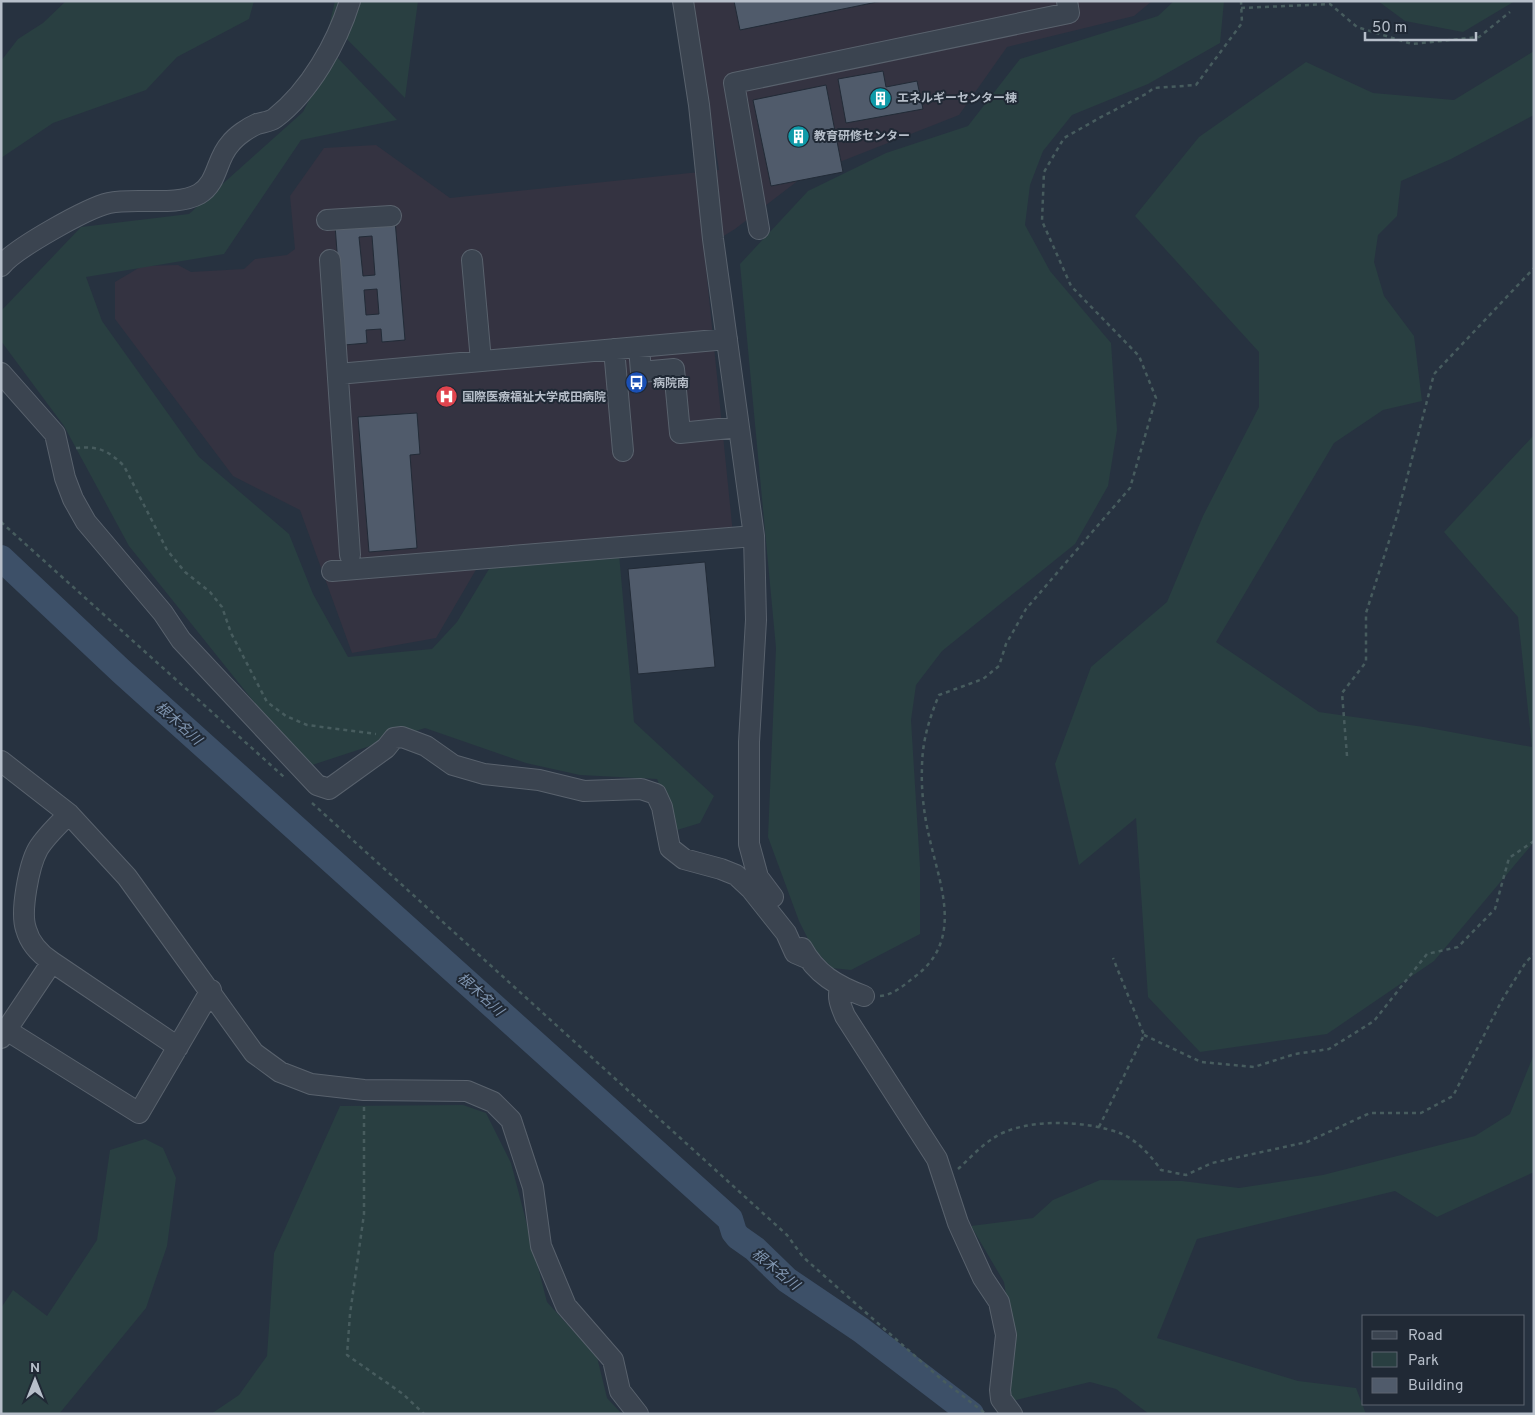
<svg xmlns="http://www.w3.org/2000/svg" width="1535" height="1415" font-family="Overpass,'Noto Sans JP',sans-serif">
<rect width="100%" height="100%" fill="#273240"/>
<path fill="#343341" d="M693 1H1152L1134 16 1007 47 959 115 804 176 735 229 704 248 733 534 484 556 436 638 352 653 300 510 233 476 115 319V282L142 266 178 265 191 272 244 269 255 259 287 255 295 249 290 196 324 148 376 145 450 198 719 170Z"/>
<path fill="#293f41" d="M66 1H254L249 19 177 57 146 90 53 123 1 158V61L18 39 43 23Z
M335 1H418L405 98 330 22Z
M1174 1H1224L1220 43 1148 84 1072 115 1043 151 1030 185 1025 225 1050 271 1111 343 1117 430 1108 486 1075 544 942 651 916 685 911 720 920 867V934L851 970 832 968 812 947 799 921 768 837 776 648 740 264 808 191 886 153 968 126 1020 59 1158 16Z
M1378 1H1515L1463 32 1405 21Z
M1534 51V115L1451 159 1401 181 1397 216 1378 235 1374 262 1384 296 1414 336 1422 401 1383 410 1334 443 1216 642 1319 712 1424 727 1532 747 1518 617 1444 532 1534 435V842L1434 961 1327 1034 1200 1052 1148 997 1136 818 1079 865 1055 764 1091 667 1167 602 1203 516 1259 407V352L1135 216 1199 137 1306 62 1373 93 1454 100Z
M333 53 397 120 301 140 224 254 86 277 102 321 199 457 289 534 313 594 348 657 432 649 457 622 492 564 619 554 634 722 714 796 700 823 677 830 657 779 580 775 526 763 425 728 306 767 129 546 64 426 1 341V311L81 227 189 214 303 112Z
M1534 1054V1172L1437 1217 1395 1191 1197 1239 1157 1338 1298 1381 1356 1388 1366 1414H1149L1116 1389 1090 1382 1008 1402 1011 1327 1004 1282 971 1226 1033 1218 1053 1200 1100 1180 1182 1181 1239 1188 1323 1175 1475 1136 1510 1114Z
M463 1105 486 1113 511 1163 547 1302 597 1357 607 1398 622 1414H211L239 1395 267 1356 274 1253 340 1106Z
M145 1139 163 1148 176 1178 167 1246 146 1308 59 1414H1V1308L13 1290 47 1316 97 1240 110 1150Z"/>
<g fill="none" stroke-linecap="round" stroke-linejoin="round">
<path stroke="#3d5068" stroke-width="26" d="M1 558 121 671 730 1219 734 1232 738 1237 755 1249 787 1280 861 1330 971 1414"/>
</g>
<path fill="#505b6b" stroke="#222b37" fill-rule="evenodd" d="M734 1H882L740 30Z
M883 71 886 87 917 81 923 109 846 123 838 79Z
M826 85 843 172 771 186 753 100Z
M395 220 405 340 382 342 381 329 366 330 367 343 344 345 335 225ZM372 236 375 275 363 276 359 237ZM377 289 379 314 366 315 364 290Z
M417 413 420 454 410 455 417 548 369 552 358 417Z
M705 562 715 667 638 674 628 569Z"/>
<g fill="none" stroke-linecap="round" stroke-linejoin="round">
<defs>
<path id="minor" d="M683 1 699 105 713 239 754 536 756 620 749 742V844L758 877 773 897
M327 220 391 216
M759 229 734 83 1069 13 1067 1
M330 260 350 555
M472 260 481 361
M1 266C14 249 87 208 109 203 135 197 176 207 199 194 218 183 216 159 230 144 236 136 248 128 257 124 263 122 270 122 275 118 310 91 337 43 350 1
M639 347 641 372 674 369 680 433 739 427
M614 349 623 451
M1 373 55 434 65 478 73 499 86 522 163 613 181 640 317 785 329 789 386 748 394 738 402 737 426 746 453 765 484 774 539 780 584 791 641 789 656 794 662 807 670 848 684 859 721 869 736 875 751 889 786 933 795 953 809 959
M338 374 727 339
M332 571 754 536
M1 761 69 814 127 877 254 1053 280 1072 311 1084 364 1090 467 1091 493 1102 511 1120 533 1187 541 1246 566 1306 613 1360 620 1391 638 1414
M69 814C58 825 46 836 38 849 29 865 20 912 26 929 30 944 40 954 52 962L178 1047
M802 948C816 974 837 986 864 996
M840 988C837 998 841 1006 845 1016L937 1159 958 1223 983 1278 999 1302 1006 1335 1000 1390 1001 1399 1012 1414
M8 1031 139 1113 211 990
M1 1038 52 962"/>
</defs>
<use href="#minor" stroke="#59626d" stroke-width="22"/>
<path stroke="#475c5e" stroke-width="2.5" stroke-dasharray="4 4" stroke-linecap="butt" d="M1241 8 1330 4 1357 27 1412 44 1479 37 1510 12
M76 448C98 446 108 450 124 466L167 550 185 572 210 592 222 607 231 633 267 702 286 716 307 725 376 734
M1 522 284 777
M1347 756 1342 693 1366 662V613L1397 516 1434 374 1534 268
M312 803 787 1235 803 1257 941 1379 986 1414
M880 996C893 995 903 986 913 978 965 941 940 886 929 836 924 815 921 789 922 768 922 742 929 719 939 695L983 679 999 666 1006 644 1026 609 1130 488 1156 398 1139 356 1071 286 1042 221 1044 172 1064 138 1103 116 1146 94 1154 88 1196 85 1242 23 1241 1
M1144 1035 1201 1062 1254 1067 1295 1054 1329 1049 1374 1021 1427 954 1458 947 1495 909 1509 858 1534 841
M364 1107V1214L350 1314 347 1355 403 1394 424 1414
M1099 1127 1144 1035 1113 958
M958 1169C969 1159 980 1147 992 1139 1023 1117 1088 1120 1122 1134 1137 1140 1152 1157 1161 1170L1186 1175 1212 1163 1307 1142 1370 1113H1421L1453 1096 1502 1000 1526 962 1534 954"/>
<use href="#minor" stroke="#3b4450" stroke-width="20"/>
</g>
<defs>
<symbol id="building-disc" viewBox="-11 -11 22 22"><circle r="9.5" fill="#0f9aa8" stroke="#202935"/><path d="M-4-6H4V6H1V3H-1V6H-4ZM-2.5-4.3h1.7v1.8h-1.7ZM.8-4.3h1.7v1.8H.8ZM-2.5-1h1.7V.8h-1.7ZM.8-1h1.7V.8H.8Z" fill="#fff"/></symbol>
<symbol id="bus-disc" viewBox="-11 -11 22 22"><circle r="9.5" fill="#1a4fb4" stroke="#202935"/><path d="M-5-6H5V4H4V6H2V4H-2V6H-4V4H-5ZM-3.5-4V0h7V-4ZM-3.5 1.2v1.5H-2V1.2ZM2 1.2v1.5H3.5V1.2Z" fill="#fff"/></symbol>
<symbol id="hospital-disc" viewBox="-11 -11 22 22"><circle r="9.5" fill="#e0444e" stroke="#202935"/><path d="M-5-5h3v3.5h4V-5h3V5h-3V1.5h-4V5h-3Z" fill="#fff"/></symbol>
</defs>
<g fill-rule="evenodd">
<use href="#building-disc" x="868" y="86" width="25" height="25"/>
<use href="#building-disc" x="786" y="124" width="25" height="25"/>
<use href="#bus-disc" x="624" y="370" width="25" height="25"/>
<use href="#hospital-disc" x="434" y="384" width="25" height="25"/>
</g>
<g text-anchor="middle" stroke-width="4" stroke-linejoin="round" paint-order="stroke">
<g font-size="12" font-weight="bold" fill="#b7bfca" stroke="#202935" text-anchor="start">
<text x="897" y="102">エネルギーセンター棟</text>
<text x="814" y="140">教育研修センター</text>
<text x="653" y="387">病院南</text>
<text x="462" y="401">国際医療福祉大学成田病院</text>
</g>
<g font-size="14" font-style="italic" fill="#8096b1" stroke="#202935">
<text transform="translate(179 723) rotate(42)" y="5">根木名川</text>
<text transform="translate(481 994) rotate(42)" y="5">根木名川</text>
<text transform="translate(776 1269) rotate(39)" y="5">根木名川</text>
</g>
</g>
<rect width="1535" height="1415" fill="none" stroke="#b7bfca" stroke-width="5"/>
<rect x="1362" y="1315" width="162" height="90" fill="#202935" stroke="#5c6571"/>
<rect x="1372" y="1331" width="25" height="8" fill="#3b4450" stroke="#5c6571"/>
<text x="1408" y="1340" font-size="15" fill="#b7bfca">Road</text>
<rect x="1372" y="1352" width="25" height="15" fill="#293f41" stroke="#5c6571"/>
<text x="1408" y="1365" font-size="15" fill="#b7bfca">Park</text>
<rect x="1372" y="1378" width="25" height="15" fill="#505b6b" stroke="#5c6571"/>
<text x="1408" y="1390" font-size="15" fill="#b7bfca">Building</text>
<g transform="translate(35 1380)" stroke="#202935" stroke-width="4" paint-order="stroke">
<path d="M0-4L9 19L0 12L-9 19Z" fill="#b7bfca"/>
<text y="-8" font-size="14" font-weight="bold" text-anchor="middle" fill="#b7bfca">N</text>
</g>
<path d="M1365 32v8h111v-8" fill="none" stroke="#b7bfca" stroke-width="2.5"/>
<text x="1372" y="32" font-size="15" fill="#b7bfca" stroke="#202935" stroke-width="4" paint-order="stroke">50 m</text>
</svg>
